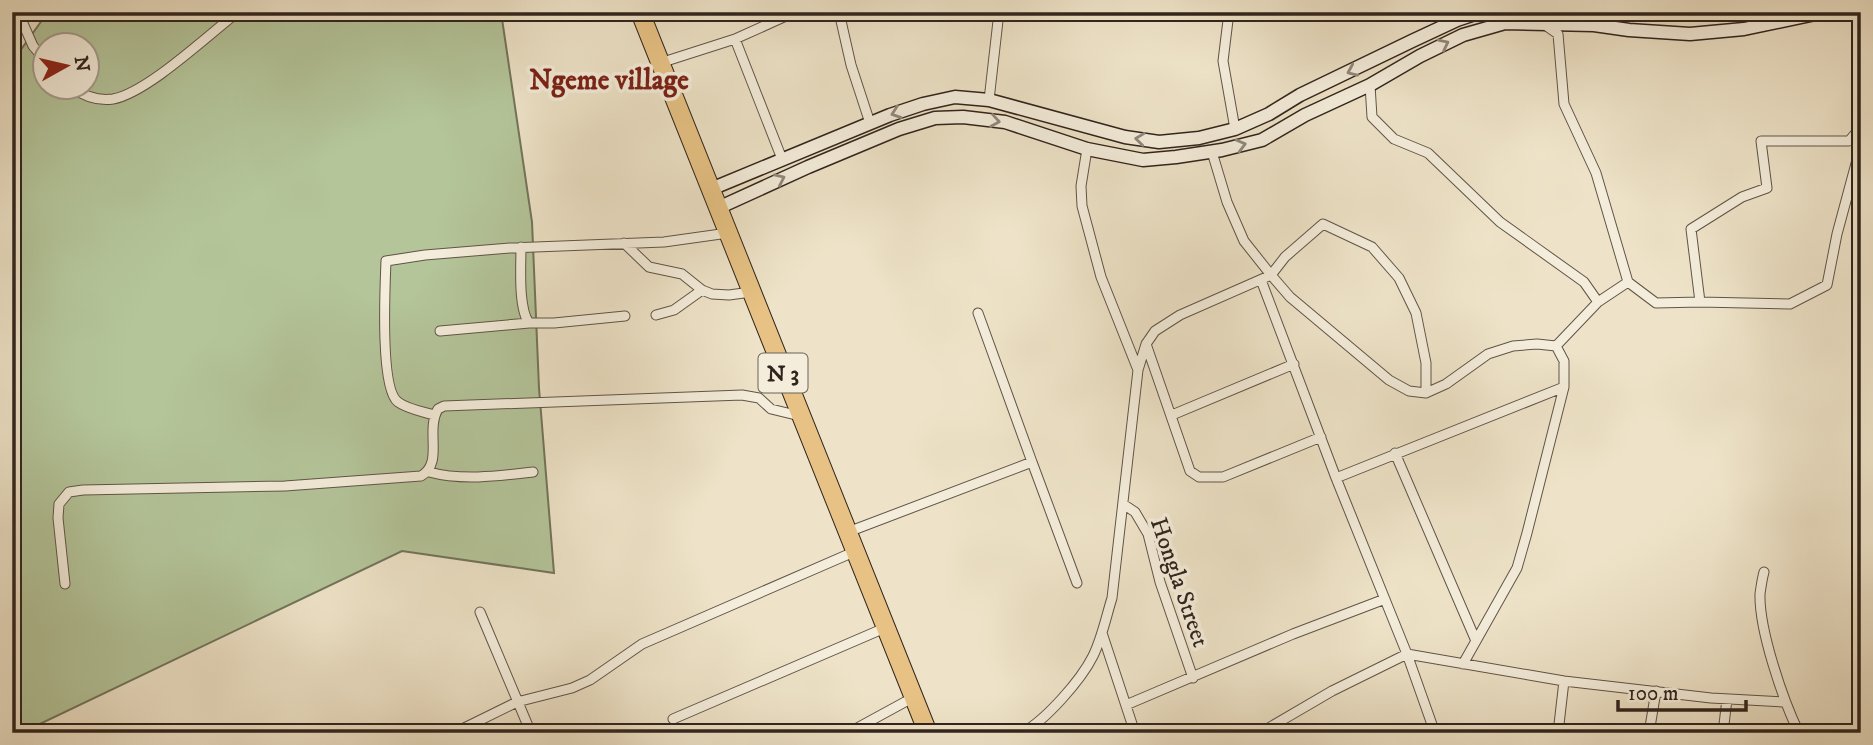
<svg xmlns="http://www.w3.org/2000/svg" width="1873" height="745" font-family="'IM FELL DW Pica',serif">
<rect width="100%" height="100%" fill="#eee3c8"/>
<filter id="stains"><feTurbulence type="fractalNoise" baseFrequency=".00286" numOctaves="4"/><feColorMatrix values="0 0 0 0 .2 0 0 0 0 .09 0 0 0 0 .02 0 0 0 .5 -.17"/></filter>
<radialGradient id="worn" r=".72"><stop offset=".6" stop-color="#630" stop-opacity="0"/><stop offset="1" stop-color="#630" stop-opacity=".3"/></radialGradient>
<path fill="#b4c59a" stroke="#72745c" stroke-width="2" fill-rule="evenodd" d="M48 12H501L532 222 539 388 554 573 402 551 21 733H12V62ZM46 46H88V88H46Z"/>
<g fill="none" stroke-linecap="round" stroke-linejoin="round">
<defs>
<path id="street" d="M18 12 33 46 46 61
M839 12 851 65 870 123
M1229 12 1223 61 1235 129
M1545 25 1558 34 1564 104 1596 173 1628 282
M735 39 782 159
M660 63 735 39 795 12
M1370 85 1372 117 1394 139 1428 153 1500 222 1584 282 1598 302
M73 88C84 96 98 101 113 99 147 93 208 35 238 12
M989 100 999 12
M1861 127 1849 141H1761L1767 188 1742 197 1691 229 1700 302 1790 304 1827 285 1837 234 1861 145
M1087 149 1081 186 1082 206 1101 277 1138 370
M1212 152 1227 202 1244 241 1271 275 1290 297 1389 380 1409 391 1426 393 1446 384 1488 354 1513 346 1537 344 1556 346
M624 243 649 267 682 274 702 290 712 294 729 295 751 292
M521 247C521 266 518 308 529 323H554L625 316
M1261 280 1336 478 1407 654 1435 733
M656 315 674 310 702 290
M440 331 529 323
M1146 344 1190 471 1199 477H1223L1321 437
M1556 346 1598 302 1628 282 1656 303 1700 302
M434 415C424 412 407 409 398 402 380 389 385 286 386 261L425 255 510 248 664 242 728 233
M1172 415 1294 364
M1395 453 1476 641
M1032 462 1077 583
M429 472C462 481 499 476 533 472
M1336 478 1564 387
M1123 504 1135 512 1148 534 1160 582 1193 678
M848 532 1032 462 978 313
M1764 572C1762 579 1761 587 1760 594 1759 630 1783 700 1799 733
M65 584 58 518 59 504 69 492 83 490 285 486 421 476C444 463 425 431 438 409L444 406 742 395 759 398 771 409 800 416
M480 612 531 733
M1102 633 1135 733
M1463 664 1517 568 1527 533 1564 387V361L1556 346
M1126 705 1293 634 1385 599
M673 719 887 627
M454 733 517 702 572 688 590 680 642 644 856 551
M848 733 914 697
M1022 733C1046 720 1081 680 1093 656 1102 638 1106 617 1112 598L1138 370 1146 344 1155 331 1180 315 1271 275 1285 257 1323 224 1372 247 1399 278 1416 313 1426 363V393
M1260 733 1332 691 1407 654 1564 681 1711 698 1784 702
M1558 733 1564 681
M1649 733 1656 691
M1723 733 1727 699"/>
<path id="secondary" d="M1689 12H1692
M711 189 890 115 923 104 955 97 989 100 1125 137 1159 142 1199 138 1235 129 1269 114 1300 95 1412 41 1457 20 1481 12
M718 208 808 167 899 129 935 118 963 117 1005 122 1087 149 1143 160 1176 157 1222 150 1262 140 1305 115 1370 85 1420 56 1463 35 1505 23 1594 25 1629 30 1690 34 1744 29 1825 12"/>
<path id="highway" d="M640 12 928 733"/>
</defs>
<use href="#street" stroke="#605448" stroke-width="11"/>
<use href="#secondary" stroke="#30241d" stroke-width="15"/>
<use href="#highway" stroke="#30241d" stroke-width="20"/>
<use href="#street" stroke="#f4eddb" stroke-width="9"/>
<use href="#secondary" stroke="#f4eddb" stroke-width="12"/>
<use href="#highway" stroke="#e7c284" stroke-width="18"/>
</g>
<defs><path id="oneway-chevron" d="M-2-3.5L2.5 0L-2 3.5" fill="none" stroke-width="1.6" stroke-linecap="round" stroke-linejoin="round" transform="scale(1.75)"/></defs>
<g stroke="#92887c">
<use href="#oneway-chevron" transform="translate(1444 44) rotate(-26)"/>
<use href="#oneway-chevron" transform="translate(1352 71) rotate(156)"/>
<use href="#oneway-chevron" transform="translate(896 113) rotate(161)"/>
<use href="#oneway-chevron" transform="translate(995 121) rotate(9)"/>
<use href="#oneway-chevron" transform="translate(1140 139) rotate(-173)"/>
<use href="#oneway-chevron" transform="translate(1241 145) rotate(-15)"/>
<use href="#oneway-chevron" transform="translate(780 179) rotate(-25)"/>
</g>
<g text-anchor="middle" stroke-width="7" stroke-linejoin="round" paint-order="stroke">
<rect fill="#f4eddb" stroke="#6b6056" stroke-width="2" x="758.5" y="353.5" width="49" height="39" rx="5"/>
<g font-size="23" font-weight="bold" fill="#30241d">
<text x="783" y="381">N 3</text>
</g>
<g font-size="24" fill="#30241d" stroke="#f4eddb">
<text transform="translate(1180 582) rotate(71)" y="8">Hongla Street</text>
</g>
<g font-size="28" font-weight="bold" fill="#7a1f14" stroke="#f4eddb">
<text x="609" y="89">Ngeme village</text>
</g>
</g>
<rect width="1873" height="745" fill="none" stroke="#eee3c8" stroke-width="42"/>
<rect x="14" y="14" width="1845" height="717" fill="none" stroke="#30241d" stroke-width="3.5"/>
<rect x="21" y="21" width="1831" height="703" fill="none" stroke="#30241d" stroke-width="2"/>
<g transform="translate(66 66) rotate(82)"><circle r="33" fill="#f4eddb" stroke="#a69d8f" stroke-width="2"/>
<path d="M0-5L12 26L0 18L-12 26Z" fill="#8f2418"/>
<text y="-10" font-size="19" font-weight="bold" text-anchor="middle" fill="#30241d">N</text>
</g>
<path d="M1618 700v10h128v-10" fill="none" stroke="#30241d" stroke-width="3.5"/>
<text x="1628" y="700" font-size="21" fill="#30241d" stroke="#f4eddb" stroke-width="5" paint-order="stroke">100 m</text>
<rect width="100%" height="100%" filter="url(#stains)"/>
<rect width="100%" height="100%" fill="url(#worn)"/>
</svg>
